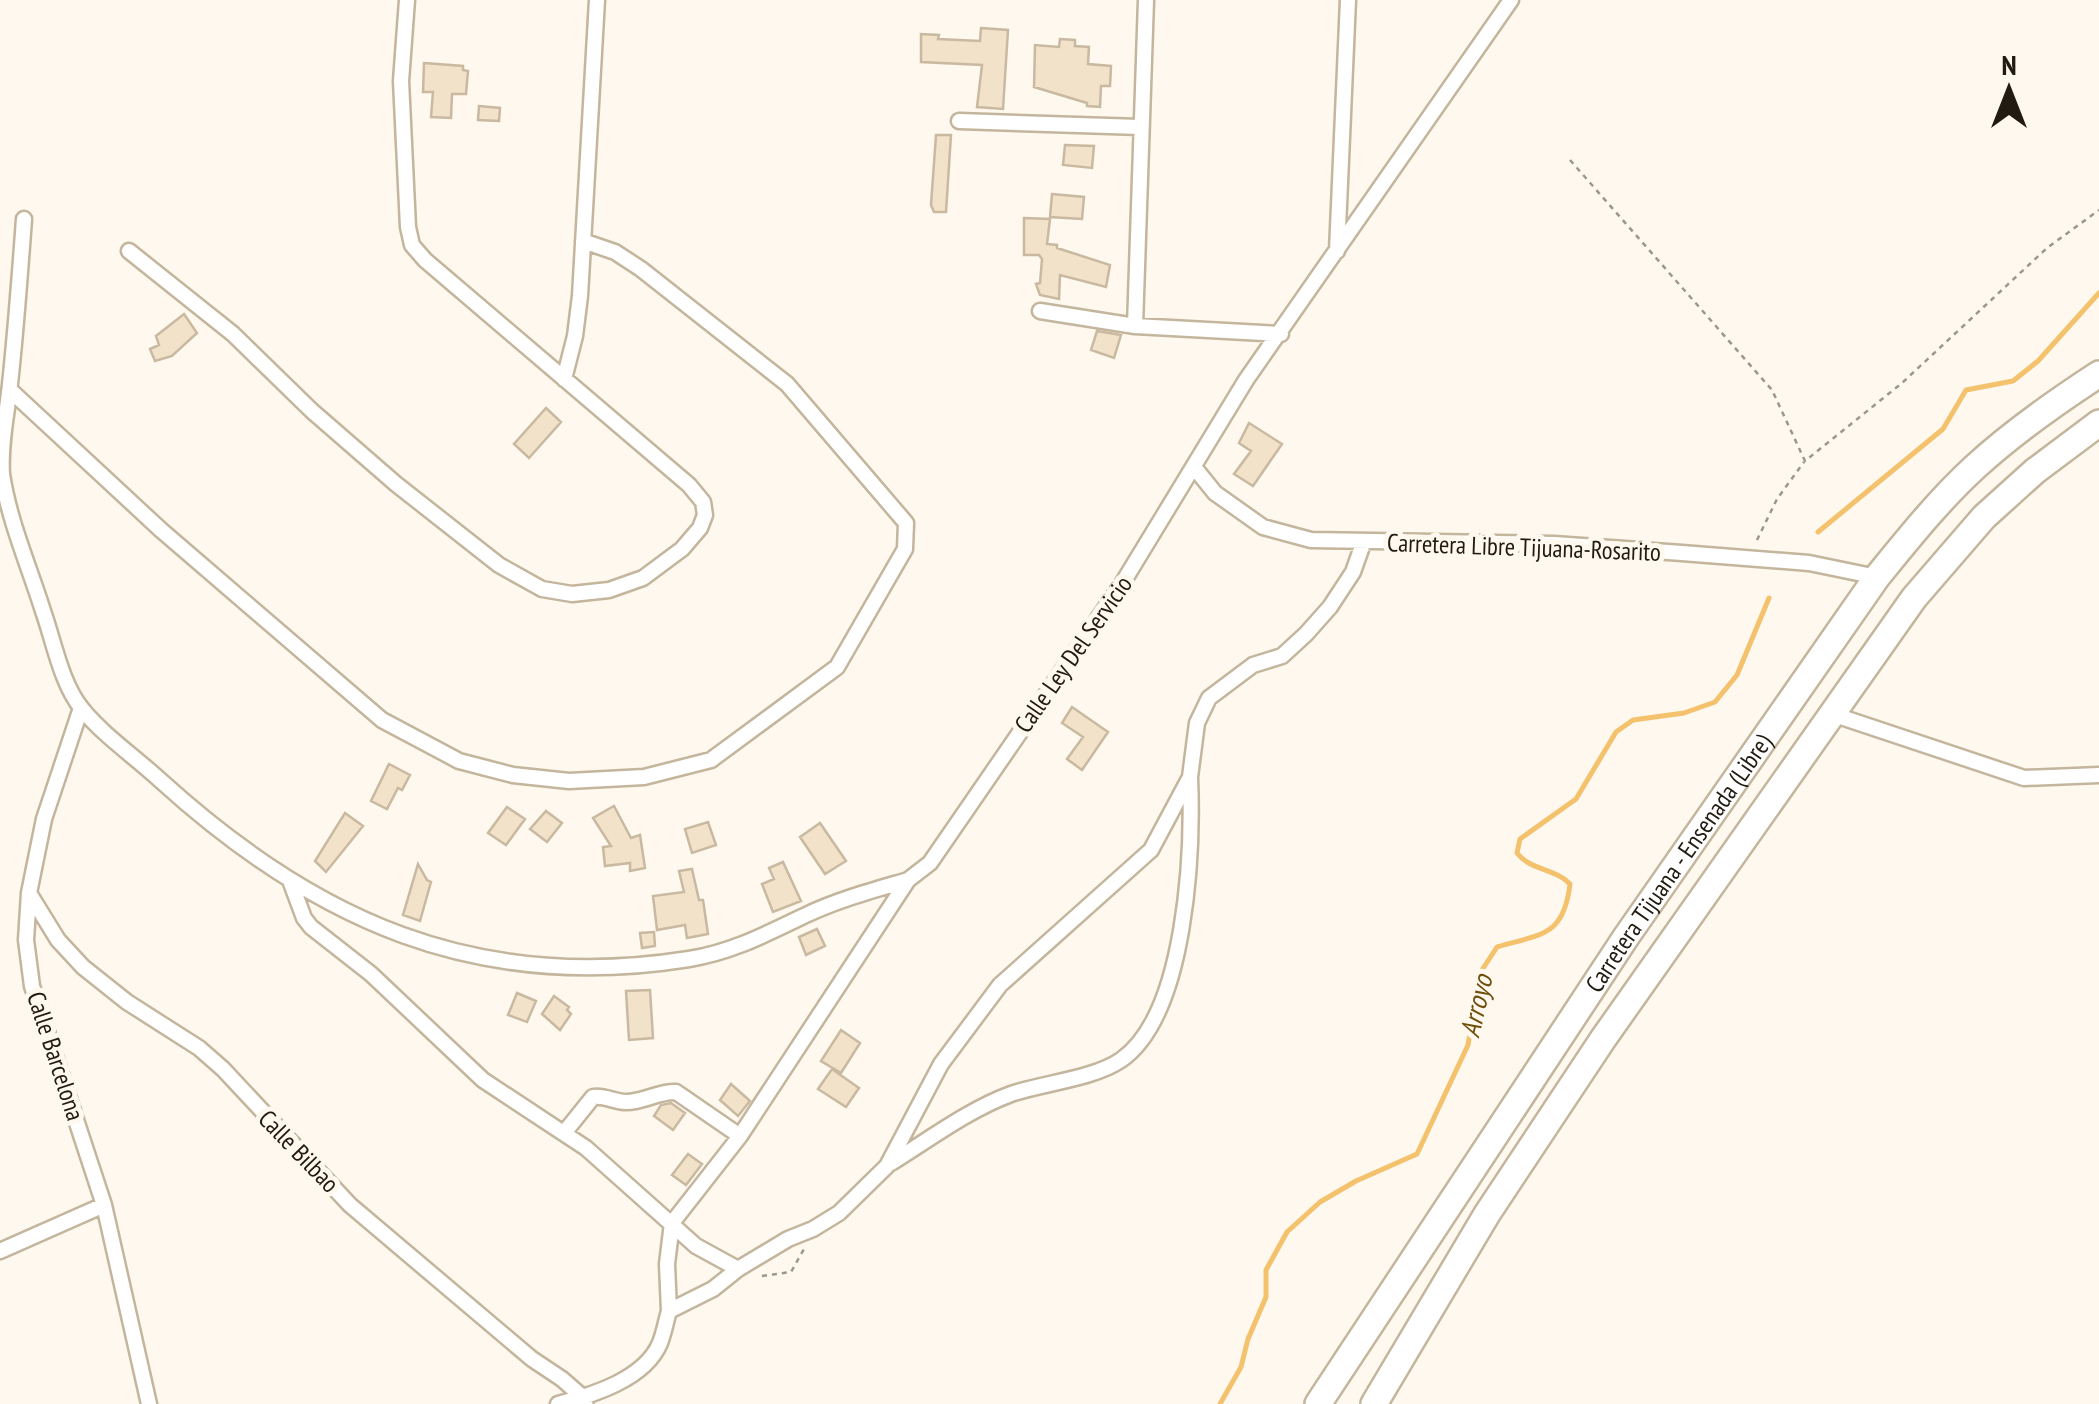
<svg xmlns="http://www.w3.org/2000/svg" width="2099" height="1404" font-family="'PT Sans Narrow',sans-serif">
<rect width="100%" height="100%" fill="#fef8ee"/>
<g fill="none" stroke-linecap="round" stroke-linejoin="round">
<path stroke="#f4c26d" stroke-width="5" d="M1818 532 1943 429 1966 390 2013 381 2038 361 2099 293
M1220 1404 1241 1367 1248 1339 1266 1297V1270L1287 1232 1320 1202 1356 1181 1417 1154 1468 1045 1480 973 1497 947C1542 934 1564 936 1570 884 1555 868 1531 871 1517 853L1520 839 1576 799 1616 732 1633 720 1684 713 1715 702 1737 675 1769 598"/>
</g>
<path fill="#f2e2c9" stroke="#c9b9a1" stroke-width="2.5" d="M981 28 1008 30 1003 109 977 107 982 65 921 62V34L939 35 938 39 980 41Z
M1060 39 1075 40V46L1089 47 1088 64 1111 66 1110 86H1101L1100 107 1087 106V103L1034 87 1035 45 1059 47Z
M424 63 463 66V70L468 71 466 94H452L451 118 431 117 433 92H423Z
M479 106 500 108 499 121 478 120Z
M936 135H951L946 212H934L931 205Z
M1065 145 1094 146 1092 168 1063 165Z
M1052 194 1084 197 1082 219 1050 217Z
M1024 218 1050 219 1047 244 1057 245V248L1110 265 1106 287 1060 275 1059 299 1040 295 1036 284 1040 283 1042 259 1039 255H1024Z
M184 314 197 333 172 356 155 361 150 349 159 345 156 336Z
M1097 331 1121 335 1114 358 1091 350Z
M546 408 561 422 529 458 514 444Z
M1249 423 1282 444 1253 486 1234 474 1251 451 1239 443Z
M1072 707 1108 732 1082 770 1067 759 1083 737 1062 723Z
M389 764 410 775 402 790 398 788 387 809 371 801Z
M614 806 631 838 640 835 645 868 630 871V863L605 866 603 847 611 846 593 818Z
M507 807 525 819 506 845 488 833Z
M546 811 562 823 547 842 530 829Z
M345 813 363 826 326 872 315 861Z
M708 822 716 845 692 853 685 829Z
M820 823 846 861 825 874 800 837Z
M783 862 801 901 773 912 762 884 774 879 769 868Z
M418 864 427 880 431 882 420 921 403 915Z
M692 869 699 900H703L708 934 687 938 685 925 657 930 653 896 684 892 679 871Z
M817 929 825 946 806 955 799 937Z
M654 932 655 946 642 948 640 933Z
M650 990 653 1038 629 1040 626 991Z
M517 993 536 1001 527 1022 508 1015Z
M554 996 569 1007 567 1010 571 1014 560 1030 542 1014Z
M841 1030 860 1043 841 1073 821 1061Z
M832 1069 859 1088 846 1107 818 1089Z
M731 1084 750 1101 738 1116 720 1100Z
M671 1103 685 1113 673 1130 654 1116 661 1105Z
M688 1154 702 1164 686 1185 672 1175Z"/>
<g fill="none" stroke-linecap="round" stroke-linejoin="round">
<defs>
<path id="street" d="M959 121 1140 127
M24 219C20 274 16 329 10 384 7 414 0 444 2 474 9 521 29 566 43 611 54 642 61 683 82 709 103 735 135 757 160 780 315 921 476 993 689 959 733 952 768 933 808 914 840 899 874 890 908 880
M129 251 233 334 312 411 396 484 499 565 542 589 572 594 609 590 643 578 682 549 700 528 705 515 703 502 689 485 425 260 412 245 408 227 401 81 407 0
M1337 251 1348 0
M1040 311 1135 326 1281 334
M1135 326 1146 0
M564 379 575 336 580 296 597 0
M10 390 161 530 382 720 459 761 513 775 569 781 644 777 711 760 837 667 905 549 906 523 787 384 641 269 615 252 583 241
M1194 467 1215 493 1263 527 1311 540 1554 544 1682 553 1809 563 1877 577
M81 708 44 819 29 893 26 940 32 986 104 1205 149 1404
M1832 714 2024 778 2099 775
M291 883 304 918 311 927 371 974 483 1080 586 1148 696 1246 738 1269
M29 893 58 940 83 967 127 1002 199 1048 223 1069 350 1205 532 1359 562 1379 586 1400
M564 1133 593 1097C605 1095 614 1102 626 1102 644 1102 659 1091 676 1092L740 1136
M891 1163C930 1139 968 1110 1011 1094 1043 1083 1093 1079 1121 1060 1187 1014 1193 850 1190 777
M0 1251 104 1205
M669 1311 667 1264 672 1223 740 1136 908 880 930 863 1122 584 1246 380 1511 0
M558 1404C593 1395 645 1379 660 1343 664 1333 666 1321 669 1311L713 1289 738 1269 788 1239 813 1229 839 1213 887 1166 941 1064 1000 985 1151 850 1190 777 1197 723 1209 698 1253 665 1282 656 1306 634 1330 607 1353 572 1364 541"/>
<g id="highway">
<path id="s1" d="M1318 1404 1626 937 1877 577C1908 539 1939 500 1975 467 2013 432 2056 402 2099 374"/>
<path d="M1374 1404 1487 1214 1603 1039 1914 598 1984 517 2035 471 2099 423"/>
</g>
</defs>
<use href="#street" stroke="#c4b59d" stroke-width="19"/>
<use href="#highway" stroke="#c4b59d" stroke-width="30"/>
<path stroke="#9c968d" stroke-width="2.5" stroke-dasharray="5 5" stroke-linecap="butt" d="M1570 160 1772 390 1805 461 1902 383 2047 248 2099 210
M1757 540 1777 499 1804 462
M762 1276 791 1272 804 1249"/>
<use href="#street" stroke="#fff" stroke-width="14"/>
<use href="#highway" stroke="#fff" stroke-width="25"/>
</g>
<g text-anchor="middle" stroke-width="10" stroke-linejoin="round" paint-order="stroke">
<g font-size="25" fill="#211b12" stroke="#fef8ee">
<text transform="translate(1524 547) rotate(2)" y="9">Carretera Libre Tijuana-Rosarito</text>
<text transform="translate(1073 654) rotate(-55)" y="9">Calle Ley Del Servicio</text>
<text dy="9" stroke="none"><textPath href="#s1" startOffset="650">Carretera Tijuana - Ensenada (Libre)</textPath></text>
<text transform="translate(56 1056) rotate(72)" y="9">Calle Barcelona</text>
<text transform="translate(299 1151) rotate(46)" y="9">Calle Bilbao</text>
</g>
<g font-size="28" font-style="italic" fill="#704f0c" stroke="#fef8ee">
<text transform="translate(1476 1006) rotate(-77)" y="10">Arroyo</text>
</g>
</g>
<g transform="translate(2009 90)" stroke="#fef8ee" stroke-width="8" paint-order="stroke">
<path d="M0-8L18 38L0 25L-18 38Z" fill="#211b12"/>
<text y="-15" font-size="28" font-weight="bold" text-anchor="middle" fill="#211b12">N</text>
</g>
</svg>
